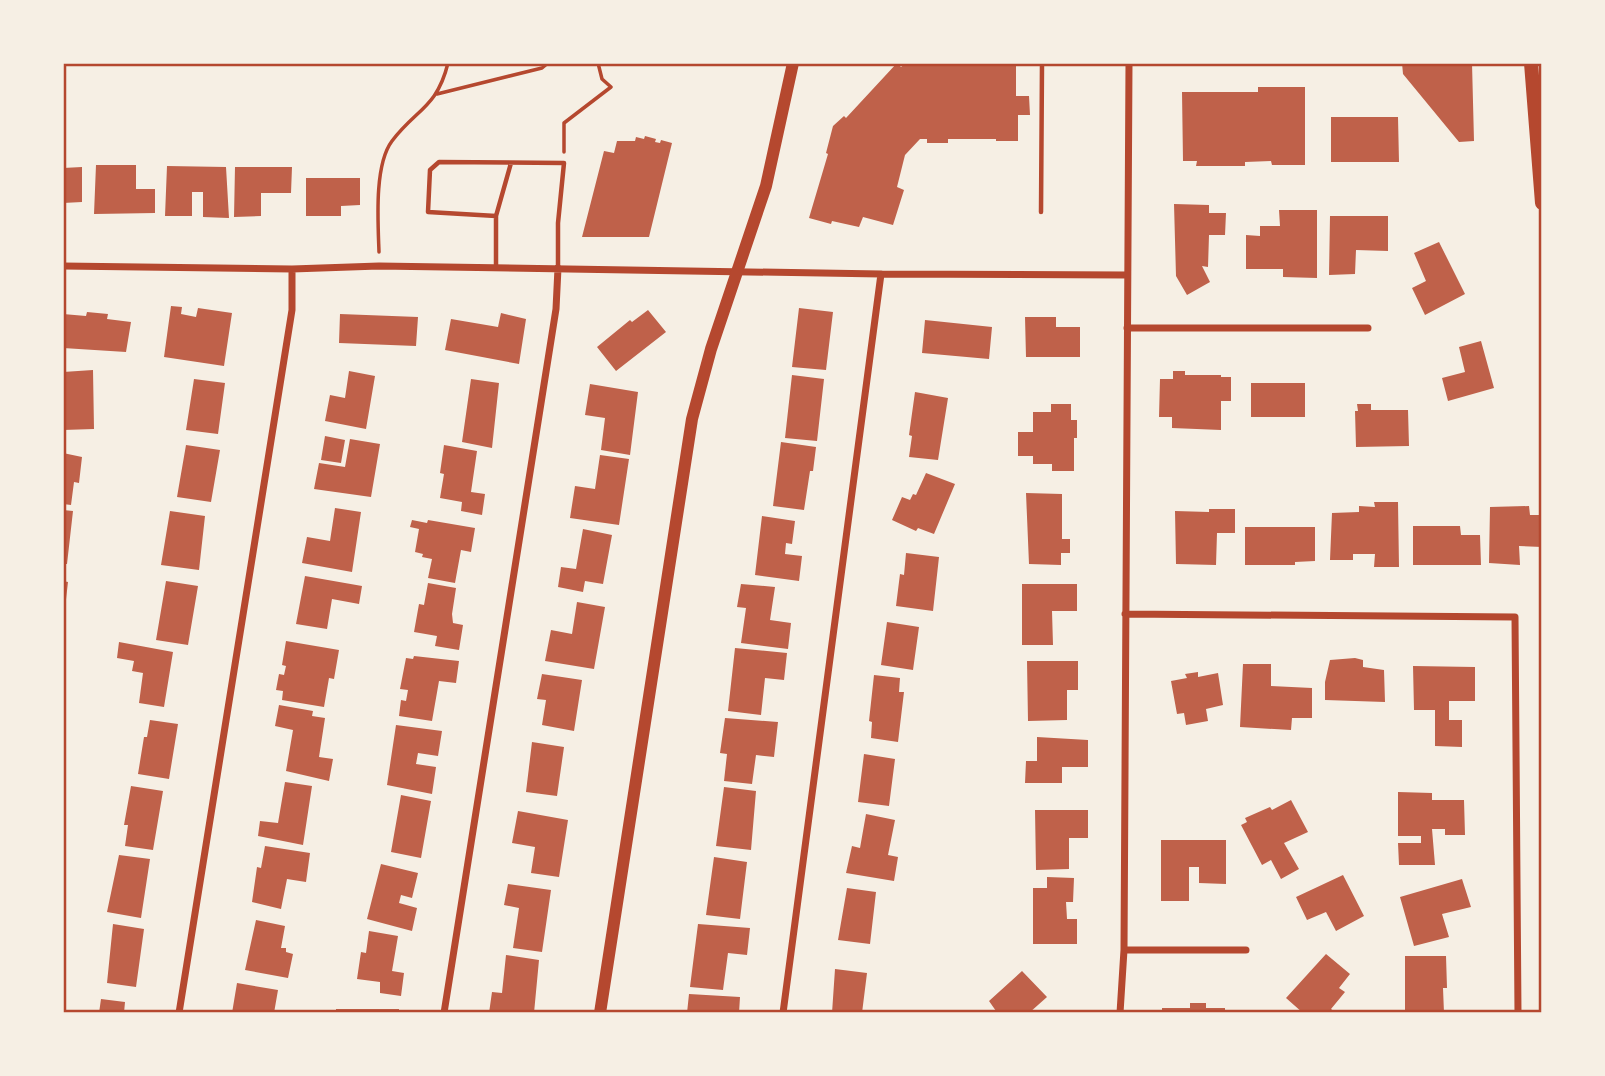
<svg xmlns="http://www.w3.org/2000/svg" width="1605" height="1076" font-family="Manrope,sans-serif">
<rect width="100%" height="100%" fill="#f6efe4"/>
<path fill="#bf614a" d="M897 63 901 67 905 64 928 63H1016V96H1029L1030 115H1018V141H996V139H948V143H927V139H920L905 155 897 187 904 190 893 225 863 217 859 227 832 221 831 224 809 218 828 154 826 153 833 126 844 116 846 118Z
M1402 63H1472L1474 141 1459 142 1403 74Z
M1258 87H1305V165H1272L1271 161 1245 162V166H1196L1197 161H1183L1182 92H1258Z
M1331 117H1398L1399 162H1331Z
M645 136 656 139 655 142 660 143 661 140 672 143 649 237H582L604 151 614 153 617 141H635L636 137 644 139Z
M96 165H136V189H155V213L94 214Z
M167 166 226 167 229 218 203 217V192H192V216H165Z
M82 167V202L63 203V168Z
M235 167H292L291 193H261V216L234 217Z
M306 178H360V205L341 206V216H306Z
M1174 204 1209 205V213H1226L1225 235H1209L1208 267 1202 266 1210 282 1187 295 1176 276Z
M1279 210H1317V278L1283 277V269H1246V235L1260 236V226H1280Z
M1330 216H1388V251L1356 250 1355 274 1329 275Z
M1439 242 1465 294 1425 315 1412 288 1426 281 1414 253Z
M171 306 182 307 181 314 196 317 198 308 232 313 224 366 164 357Z
M799 308 833 312 826 370 792 367Z
M648 310 666 332 616 371 597 347 630 320 632 322Z
M87 312 108 314 107 319 131 322 126 352 63 348V314L86 316Z
M501 313 526 319 519 364 445 350 451 319 498 327Z
M340 314 418 317 416 346 339 343Z
M1025 317H1056V327H1080V357H1026Z
M925 320 992 327 989 359 922 353Z
M1481 341 1494 388 1448 401 1442 378 1465 372 1459 347Z
M93 370 94 429 63 430V372Z
M349 371 375 376 366 429 325 421 330 395 345 398Z
M1173 371H1185V375H1221V377H1231V401H1221V430L1172 428V417H1159L1160 379H1173Z
M792 375 824 379 817 441 785 438Z
M194 379 225 383 218 434 186 430Z
M471 379 499 383 492 448 462 442Z
M1251 383H1305V417H1251Z
M590 384 638 392 630 455 601 450 605 418 585 415Z
M915 392 948 398 938 460 909 457 912 436 909 435Z
M1051 404H1071V420H1077V438H1074V471H1052V464H1033V456H1018V432H1033V412H1051Z
M1357 404H1371V410H1408L1409 446 1356 447 1355 411H1358Z
M325 436 345 440 341 463 321 460Z
M350 439 380 444 371 497 314 489 319 463 345 467Z
M781 442 816 447 813 471H810L804 510 773 506Z
M186 445 220 450 211 502 177 497Z
M444 445 477 451 471 492 485 494 482 515 461 511 462 502 440 498 444 474 440 473Z
M63 453 82 457 79 483 74 482 71 505 63 504Z
M600 455 629 459 619 525 570 518 575 486 595 489Z
M926 473 955 484 934 534 918 528 916 531 892 520 902 497 910 500 913 494 916 495Z
M1026 493 1062 494V539H1070V553H1061V565L1029 564Z
M1374 502H1398L1399 567H1374L1375 554H1353V560H1330L1332 513 1359 512V506L1375 507Z
M1529 506 1530 515H1542V547L1519 546 1520 565 1489 563 1490 507Z
M335 508 361 512 352 572 302 563 307 537 330 541Z
M1209 509H1235V533H1217L1216 565 1176 564 1175 511 1209 512Z
M63 510 73 511 67 564H63Z
M170 511 205 516 199 570 161 565Z
M762 516 795 521 792 544 786 543 785 554 802 556 799 581 755 575Z
M412 520 427 523 428 520 475 528 471 552 461 550 455 583 428 578 432 559 422 557 423 554 415 552 419 529 410 527Z
M1413 526H1460L1461 535H1480L1481 565H1413Z
M1245 527H1315V561L1295 562V565H1245Z
M583 529 612 535 603 584 585 581 583 592 558 587 561 567 576 569Z
M906 553 939 557 933 611 896 606 900 574 904 575Z
M305 576 362 586 359 604 332 599 327 629 296 624Z
M63 581 68 582 65 608H63Z
M166 581 198 586 188 645 156 640Z
M428 583 456 588 452 614 453 623 463 625 459 650 435 646 437 636 414 632 419 604 424 605Z
M741 584 775 587 770 620 791 623 788 649 741 643 746 608 737 607Z
M1022 584H1077V611H1052L1053 645H1022Z
M577 602 605 607 594 669 545 661 551 630 572 634Z
M887 622 919 627 913 670 881 665Z
M286 641 339 650 334 679 329 678 324 707 282 700 283 691 276 690 279 674 284 675 286 666 282 665Z
M119 642 173 652 164 707 139 703 143 673 132 671 134 661 117 658Z
M735 648 787 653 784 680 765 678 761 715 728 711Z
M414 656 459 661 456 683 439 681 432 721 399 716 401 700 406 701 408 690 400 689 406 658 413 659Z
M1355 658 1363 660V667L1384 670 1385 702 1325 700V682L1330 660Z
M1027 661H1078V690H1067V720L1028 721Z
M1243 664H1271V686L1312 688V718H1292L1291 730 1240 727Z
M1413 666 1475 667V701H1449V720H1462V747L1435 746V710H1414Z
M1198 672V677L1218 673 1223 705 1206 709 1208 721 1186 725 1184 713 1177 714 1171 681 1187 678 1185 674Z
M542 674 582 680 574 731 542 725 546 700 537 699Z
M874 675 900 678 899 692H904L898 742 871 738 872 722 869 721Z
M279 705 313 711 312 716 325 718 319 757 333 759 329 781 286 771 293 730 275 726Z
M725 718 778 722 774 757 756 755 752 784 724 781 727 754 720 753Z
M150 720 178 724 169 779 138 774 144 737H147Z
M396 725 442 731 438 756 418 753 416 764 436 767 432 794 387 785Z
M1037 737 1088 740V767H1062V783H1025L1026 761H1037Z
M532 742 564 747 557 796 526 792Z
M864 754 895 759 889 806 858 802Z
M285 782 312 786 303 845 258 836 260 821 278 823Z
M131 786 163 791 153 850 125 846 128 825H124Z
M724 787 756 791 751 850 716 846Z
M1398 792 1432 793V800H1464L1465 835H1445V829H1432L1435 865H1399L1398 843H1421V836H1398Z
M401 795 431 801 421 858 391 852Z
M1291 800 1308 832 1284 843 1299 869 1281 879 1271 860 1262 865 1241 825 1247 822 1245 818 1270 807 1272 810Z
M1035 810H1088V838H1069V869L1036 870Z
M518 811 568 820 559 877 531 873 535 847 512 843Z
M866 814 895 820 888 855 898 857 894 881 846 873 852 846 860 848Z
M1161 840H1226V884L1199 883V867H1189V901H1161Z
M265 846 310 853 306 882 287 879 281 909 252 902 257 867 261 868Z
M119 855 150 859 141 918 107 912Z
M714 857 747 862 740 919 706 915Z
M381 864 418 873 412 898 401 895 399 903 417 908 412 931 367 919Z
M1343 875 1364 916 1336 931 1326 912 1307 920 1296 897Z
M1047 877 1074 878 1073 902H1066L1067 919H1077V944H1033V888H1047Z
M1462 879 1471 907 1442 914 1449 937 1414 946 1400 897Z
M508 884 551 890 542 952 513 948 519 908 504 905Z
M847 888 876 892 870 944 838 940Z
M256 920 285 926 281 948H286V952L293 954 288 978 245 970Z
M113 924 144 929 136 987 107 983Z
M698 924 750 928 747 955 728 953 723 990 690 987Z
M369 931 398 936 392 971 404 973 401 996 380 993V982L357 979 361 952 366 953Z
M1326 954 1350 974 1339 988 1345 992 1331 1009 1336 1013H1303L1286 998Z
M506 955 539 960 534 1013H489L492 992 502 993Z
M1405 956H1446L1447 988H1443L1444 1013H1405Z
M835 969 867 973 862 1013H832Z
M1022 971 1047 997 1029 1013H994L996 1011 989 1001Z
M237 983 278 990 274 1013H232Z
M689 994 740 997 739 1013H687Z
M101 999 125 1002 124 1013H99Z
M1190 1003H1206V1008H1225V1013H1162V1008H1190Z
M336 1009H399V1013H336Z"/>
<g fill="none" stroke-linecap="round" stroke-linejoin="round">
<path stroke="#b5482f" stroke-width="3.5" d="M437 94 542 68 548 63
M564 152V123L611 87 602 79 598 63
M379 252C378 222 374 165 392 141 416 109 437 108 448 63"/>
<path stroke="#b5482f" stroke-width="4.5" d="M511 163 496 216 428 212 430 170 439 162 564 163 558 223V268
M1041 212 1042 63
M496 216V268"/>
<path stroke="#b5482f" stroke-width="7" d="M63 266 292 269 379 266 881 274 1127 275
M1127 328H1368
M1125 614 1515 617 1518 1013
M1124 950H1246
M179 1013 292 310V269
M444 1013 556 309 558 268
M783 1013 881 274
M1120 1013 1124 950 1129 63"/>
<path stroke="#b5482f" stroke-width="12" d="M600 1013 692 419 711 349 766 186 793 63"/>
<path stroke="#b5482f" stroke-width="14" d="M1531 63 1542 203"/>
</g>
<rect width="1605" height="1076" fill="none" stroke="#f6efe4" stroke-width="130"/>
<rect x="65" y="65" width="1475" height="946" fill="none" stroke="#b5482f" stroke-width="2.5"/>
</svg>
